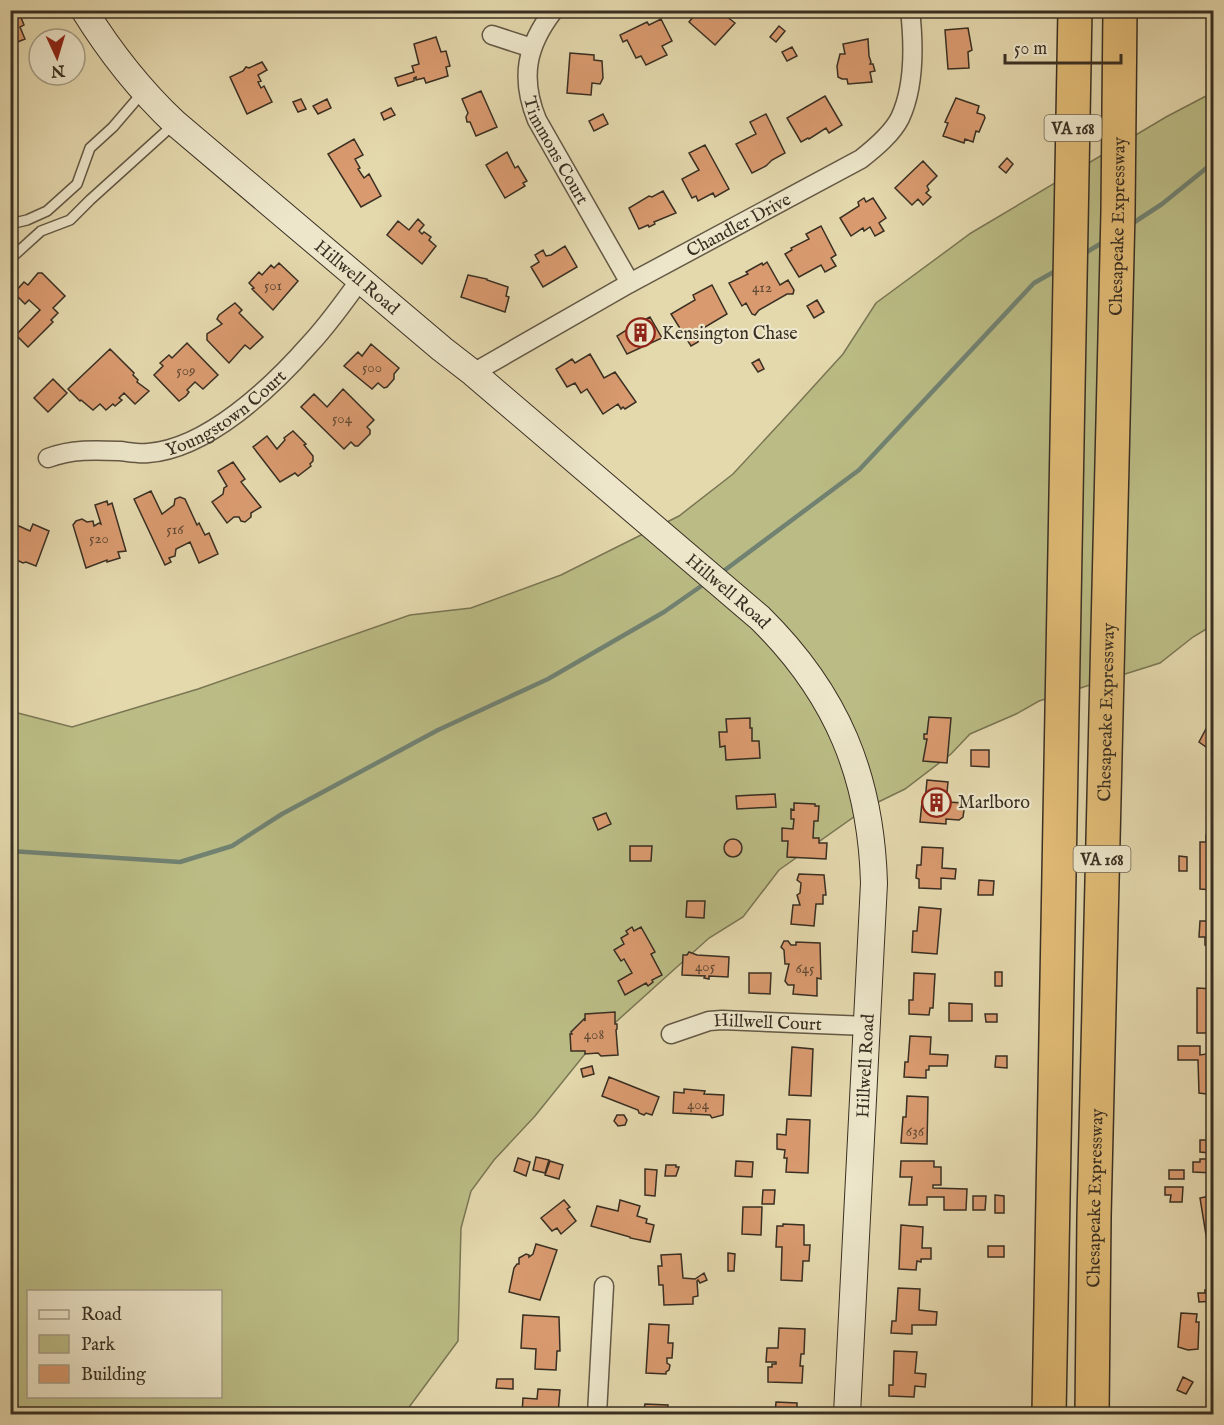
<svg xmlns="http://www.w3.org/2000/svg" width="1224" height="1425" font-family="'IM FELL English',serif">
<rect width="100%" height="100%" fill="#e4d8ad"/>
<filter id="stains"><feTurbulence type="fractalNoise" baseFrequency=".00333" numOctaves="4"/><feColorMatrix values="0 0 0 0 .2 0 0 0 0 .09 0 0 0 0 .02 0 0 0 .5 -.17"/></filter>
<radialGradient id="worn" r=".72"><stop offset=".6" stop-color="#630" stop-opacity="0"/><stop offset="1" stop-color="#630" stop-opacity=".3"/></radialGradient>
<path fill="#bbbc85" stroke="#7a7654" stroke-width="1.5" fill-rule="evenodd" d="M1213 94V625L1193 637 1160 663 1039 701 1016 714 970 734 951 754 905 789 868 807 779 870 743 917 709 938 597 1039 535 1116 494 1160 471 1191 461 1228 458 1341 404 1414H11L10 711 72 727 198 689 410 615 471 608 561 575 679 516 733 474 783 420 843 354 876 303 971 233 1166 117 1206 96ZM28 1292H220V1396H28Z"/>
<g fill="none" stroke-linecap="round" stroke-linejoin="round">
<path stroke="#718272" stroke-width="4.5" d="M1130 225 1162 204 1214 162
M1082 255 1105 241
M721 573 859 470 1034 283 1059 269
M10 851 180 862 232 846 282 814 438 730 548 679 664 612 707 582"/>
</g>
<path fill="#d99a6f" stroke="#392f22" stroke-width="1.5" d="M10 10H18L24 25 20 27 25 39 10 45Z
M699 10H731L726 16 735 23 715 45 689 22Z
M661 19 672 41 662 46 667 55 646 65 641 56 636 58 627 40 623 42 620 35 647 22 649 25Z
M779 26 785 31 776 42 770 37Z
M968 28 972 50 968 52 969 68 948 69 945 30Z
M436 37 441 52 446 51 450 66 446 67 448 76 426 83 424 78 416 80V77L414 78V81L398 86 395 78 414 72 412 66 419 64 414 44Z
M868 39 869 56 871 62 870 64H873L875 71 870 72 872 82 848 84 847 79H842L838 77 837 66 840 54H845L843 44Z
M792 47 797 56 787 61 782 52Z
M570 53 594 55V60L602 61 603 78 600 84 592 83 591 95 567 93Z
M262 62 267 70 258 75 261 81 258 82 261 88 264 86 272 102 247 114 230 77 243 71 246 67 249 68Z
M481 91 497 127 476 136 470 122H467L466 117 468 113 462 99Z
M825 96 842 125 829 133 826 128 809 139 808 138 801 142 787 118Z
M956 98 979 106 977 113 984 115 985 118 979 132 976 131 973 142 965 139 964 143 943 136 948 123 945 122Z
M301 99 306 109 298 112 293 102Z
M327 99 331 108 318 114 313 106Z
M391 108 395 115 384 120 381 113Z
M603 114 608 124 594 131 589 121Z
M766 114 785 153 772 160 766 166 752 173 736 144 756 134 750 122Z
M354 139 363 155 355 159 360 168 358 169 364 178 369 174 381 196 361 207 328 154Z
M705 145 729 189 715 197 713 193 698 201 696 196 692 198 682 179 699 170 689 153Z
M507 152 515 168 518 166 527 181 523 183 525 186 505 198 486 165Z
M1007 158 1013 164 1006 173 999 167Z
M923 161 937 176 927 186 929 190 926 193 931 197 923 205 918 199 912 205 895 188Z
M663 191 676 213 654 222 655 224 649 227 648 225 639 229 629 208 649 196 652 197Z
M864 198 866 202 873 198 886 218 879 223 884 231 875 236 870 227 864 231 863 228 851 236 840 218 859 206 858 202Z
M418 219 424 225 419 231 422 234 424 232 431 237 429 240 436 246 422 264 387 235 398 221 409 230Z
M821 226 836 255 831 258 836 266 825 272 821 265 799 277 785 254 792 250 791 248 809 239 806 234Z
M565 246 577 267 543 287 531 267 539 262 535 255 543 250 546 256 551 255Z
M767 262 780 285 788 280 794 290 793 294H787L759 310 755 315 752 314 746 303 742 306 729 283 748 274 746 272 762 263 763 265Z
M279 263 298 281 273 310 252 289 254 288 249 283 259 272 262 275 271 265 274 268Z
M38 273H42L65 296 53 308 58 313 51 320 53 322 28 347 16 335 40 310 29 300 25 304 14 293 24 282 28 285Z
M468 275 487 279V280L508 287 506 296 509 297 505 312 461 297Z
M712 285 727 314 695 333 699 339 698 342 691 346 671 314 695 300 693 295Z
M817 300 824 312 814 318 807 306Z
M235 303 242 310 239 313 263 337 250 349 245 345 229 363 207 340V334L222 324 217 319 219 315Z
M650 317 662 338 627 354 617 336 636 324 635 322 641 319 642 321Z
M187 343 218 375 203 389 195 382 187 390 189 392 186 396 179 401 154 375 163 366 160 363 169 355 172 358Z
M371 344 399 368 394 374V379L387 387 384 388 378 383 372 389 344 366 358 352 362 356Z
M110 349 134 373 133 375 138 380 137 382 149 391 135 404 124 393 119 398 122 400 115 406 113 404 106 410 100 404 93 410 81 400 80 401 68 389Z
M590 354 604 378 615 372 636 402 625 409 623 407 621 409 618 404 603 414 587 389 581 393 575 383 567 387 556 369 572 359 575 363Z
M759 359 764 369 758 372 752 363Z
M53 379 67 393 48 412 34 398Z
M343 389 374 420 367 427 370 430V434L358 446H355L351 442 344 449 301 407 314 394 327 407Z
M293 431 306 444 304 445 313 456V461L310 464 311 466 298 476 295 473 280 482 253 447 267 436 277 449 285 440 284 438Z
M233 462 245 479 241 482 261 507 251 513V517L245 522 241 521 239 517H234L227 523 212 502 223 494 224 488 227 486 218 471Z
M151 491 162 514 174 505 175 499 180 497 185 499 197 525 199 523 205 535 209 533 218 554 199 563 190 542 176 549 175 556 169 558 171 562 165 565 134 499Z
M107 501 108 505 112 503 126 551 118 552 120 558 107 562V560L86 568 73 525 76 521 82 519 87 522 93 521 94 526 99 523 101 524 95 505Z
M10 522 30 531 33 524 49 531 36 566 26 562 23 563 10 557Z
M929 717 951 718 947 763 923 761 927 739H924V734H927Z
M750 718V728H752V741H759L760 758 726 760 725 746 720 747 719 732H727L726 719Z
M1207 727 1213 729 1214 728V746L1208 744 1206 747 1199 742Z
M971 750H989V767L971 766Z
M1209 776H1214V796L1208 795Z
M927 780 948 782 946 802 965 803 963 817 959 820 946 819V824L920 822 922 802H925Z
M775 794 776 807 737 809 736 796Z
M794 803 815 804V806H819L818 821H814L813 838H819V843H827L826 859 787 857 788 841H782V828L793 829 794 819H791V809L794 810Z
M606 813 611 824 598 830 593 818Z
M1206 835H1214V890L1200 889V842H1206Z
M724 848a9 9 0 1 1 18 0a9 9 0 1 1-18 0Z
M630 846H652L651 861H630Z
M922 847 943 848 942 868 956 869 955 879 941 878V889L919 888V879L916 878 917 865H921Z
M1179 856 1187 857V871H1179Z
M799 874 824 875 826 895H823V904H816L814 926 791 924 793 905H800L797 895 800 893 801 883 797 880Z
M979 880 994 881 993 895H978Z
M687 901H705L704 918 686 917Z
M919 907 941 909 937 954 912 952 913 931H917Z
M1211 911H1214V945H1205V937H1199L1200 921H1211Z
M632 927 634 931 641 927 655 952 651 954 662 975 652 980 653 982 648 986 646 983 625 995 618 981 632 973 624 959 621 961 614 950 624 944 621 938 628 934 626 931Z
M784 941H788L791 945H796V942L820 943 821 979 817 978V996L793 994 794 985H788L785 981 789 964H785L784 950 781 947Z
M689 952 697 955 729 957 728 977 709 976V979L704 978 705 976 682 975 683 955H687Z
M995 972H1002V986H995Z
M749 973H771L770 994 749 993Z
M914 973 935 974 933 1008H930L929 1015 909 1014V1000H913Z
M1197 988 1214 989V1033H1197Z
M949 1003 972 1004V1021H949Z
M615 1012V1024H617V1029L616 1030 618 1055 601 1056 598 1053 585 1054V1051H571L570 1034H572L571 1032 584 1019 585 1021V1014Z
M985 1014H997V1022H986Z
M910 1036 931 1037 930 1054 948 1055 947 1066H929V1070H926V1078L904 1077 905 1062H908Z
M1178 1046H1200V1055L1214 1053V1095L1199 1093 1198 1060H1178Z
M792 1047 813 1049 811 1096 789 1095Z
M996 1056H1007V1068L995 1067Z
M592 1066 594 1074 583 1077 581 1069Z
M609 1077 659 1097 652 1115 646 1113 644 1115 639 1113 638 1110 602 1096Z
M684 1089 705 1091 704 1094 724 1095 723 1115 712 1118 710 1115 673 1113 674 1092 684 1093Z
M907 1096 928 1097 927 1144 901 1143 903 1117H906Z
M617 1115H624L627 1120 625 1125 618 1126 614 1121Z
M787 1119 810 1120 808 1173 786 1172 787 1158H784L785 1150 777 1149V1134L786 1135Z
M1211 1123H1214V1173L1193 1172V1162H1200V1159H1210V1153L1200 1152V1140H1210Z
M536 1157 549 1160 545 1173 533 1170Z
M518 1158 530 1162 526 1176 514 1171Z
M550 1161 563 1165 559 1179 545 1175Z
M736 1161 753 1162 752 1177 735 1176Z
M901 1161H934V1167H941V1185H933V1188L967 1189 966 1210H944V1197H927V1205H909L912 1177H900Z
M666 1165H676V1167H679L676 1176H665Z
M645 1169 657 1170 655 1196 645 1195Z
M1169 1170H1184V1179H1169Z
M1165 1187H1183L1182 1202H1170L1171 1195H1165Z
M763 1190H775L774 1204H762Z
M995 1195 1004 1196V1213H995Z
M1214 1195V1240L1207 1241 1200 1198Z
M973 1196H986L985 1210H973Z
M564 1200 570 1207 567 1209 576 1221 561 1234 557 1228 552 1231 541 1218Z
M620 1200 640 1206 637 1216 647 1219 646 1223 654 1225 650 1242 630 1238V1237L591 1226 597 1206 618 1211Z
M743 1207H762L761 1235 742 1234Z
M783 1224 804 1225V1245H810L809 1261H803L802 1281 781 1280 782 1247H776L777 1226H783Z
M901 1225 923 1227 922 1248H931V1259H921V1262L917 1261 916 1270 899 1269Z
M536 1244 557 1250 540 1300 509 1292 514 1268 517 1264H519V1258L526 1254 529 1255V1257L533 1254Z
M988 1246H1004V1257H988Z
M728 1253 735 1254 734 1271H728Z
M681 1254 683 1278 695 1279 704 1273 707 1280 700 1283 698 1280 697 1281 698 1296 693 1297V1304L664 1305 663 1285H659L658 1266H662L661 1255Z
M898 1288 920 1289 919 1310 937 1312 936 1325H912V1334L891 1333 892 1321H896Z
M1205 1290 1214 1292V1301L1199 1302 1198 1293H1205Z
M1181 1313 1197 1314 1196 1322H1199L1198 1349 1188 1350 1178 1347Z
M523 1315 559 1317 560 1351H557L556 1370 535 1369 536 1349 521 1348Z
M649 1324 669 1325 668 1343H673L672 1358H667V1363L670 1365 669 1370 666 1372V1374L646 1373Z
M779 1328 805 1329 804 1354H801L800 1366H803L802 1383 768 1382V1367H772V1364H776V1362H766L767 1348H778Z
M894 1351 917 1352 915 1373 926 1374 925 1387 915 1386 914 1397 889 1396V1385H893Z
M1183 1377 1193 1382 1186 1394 1177 1390Z
M497 1379H513V1389L496 1388Z
M538 1389 560 1390 558 1414H522L523 1398 537 1399Z
M776 1402 797 1403V1414H775Z
M645 1404 668 1405 667 1414H643Z"/>
<g fill="none" stroke-linecap="round" stroke-linejoin="round">
<defs>
<path id="lane" d="M10 224 27 220 47 211 77 184 90 148 113 127 143 92
M10 259 41 231 70 220 90 200 173 125"/>
<g id="street">
<path id="s1" d="M554 10C526 46 520 78 537 120L630 283"/>
<path d="M492 35 532 48"/>
<path id="s2" d="M473 373 630 283 861 159C875 148 892 134 900 118 915 86 914 45 910 10"/>
<path id="s3" d="M48 458C72 449 95 450 120 451 129 452 139 454 148 453 207 449 272 387 309 345 328 325 344 302 360 280"/>
<path id="s4" d="M671 1034 709 1021 722 1020 867 1026"/>
<path d="M597 1414 604 1286"/>
</g>
<g id="secondary">
<path id="s5" d="M84 10C110 52 139 89 175 123L442 349 473 373 760 618C837 694 871 776 874 883L847 1414"/>
</g>
<g id="highway">
<path d="M1049 1414 1075 10"/>
<path id="s6" d="M1092 1414 1094 1217 1118 212 1120 10"/>
</g>
</defs>
<use href="#lane" stroke="#645945" stroke-width="12"/>
<use href="#street" stroke="#645945" stroke-width="21"/>
<use href="#secondary" stroke="#392f22" stroke-width="28"/>
<use href="#highway" stroke="#392f22" stroke-width="36"/>
<use href="#lane" stroke="#ede6ca" stroke-width="9"/>
<use href="#street" stroke="#ede6ca" stroke-width="18"/>
<use href="#secondary" stroke="#ede6ca" stroke-width="26"/>
<use href="#highway" stroke="#e2bc76" stroke-width="33"/>
</g>
<defs>
<symbol id="building-ring" viewBox="-11 -11 22 22"><circle r="9.5" fill="#ede6ca" stroke="#8f2418" stroke-width="1.5"/><path d="M-4-6H4V6H1V3H-1V6H-4ZM-2.5-4.3h1.7v1.8h-1.7ZM.8-4.3h1.7v1.8H.8ZM-2.5-1h1.7V.8h-1.7ZM.8-1h1.7V.8H.8Z" fill="#8f2418"/></symbol>
</defs>
<g fill-rule="evenodd">
<use href="#building-ring" x="624" y="316" width="33" height="33"/>
<use href="#building-ring" x="920" y="786" width="33" height="33"/>
</g>
<g text-anchor="middle" stroke-width="4.5" stroke-linejoin="round" paint-order="stroke">
<g font-size="15" fill="#614a35">
<text x="273" y="290">501</text>
<text x="762" y="292">412</text>
<text x="372" y="372">500</text>
<text x="186" y="375">509</text>
<text x="342" y="423">504</text>
<text x="175" y="534">516</text>
<text x="99" y="543">520</text>
<text x="705" y="971">405</text>
<text x="805" y="973">645</text>
<text x="594" y="1039">408</text>
<text x="698" y="1109">404</text>
<text x="915" y="1136">636</text>
</g>
<g fill="#ede6ca" stroke="#6f6654" stroke-width="1.5">
<rect x="1044.5" y="115" width="57" height="26" rx="4.5"/>
<rect x="1073.5" y="846" width="57" height="26" rx="4.5"/>
</g>
<g font-size="16" font-weight="bold" fill="#392f22">
<text x="1073" y="134">VA 168</text>
<text x="1102" y="865">VA 168</text>
</g>
<g font-size="18" fill="#392f22" stroke="#ede6ca">
<text dy="6" stroke="none"><textPath href="#s1" startOffset="153">Timmons Court</textPath></text>
<text dy="6" stroke="none"><textPath href="#s2" startOffset="304">Chandler Drive</textPath></text>
<text dy="6" stroke="none"><textPath href="#s6" startOffset="1188">Chesapeake Expressway</textPath></text>
<text dy="6" stroke="none"><textPath href="#s5" startOffset="384">Hillwell Road</textPath></text>
<text dy="6" stroke="none"><textPath href="#s3" startOffset="190">Youngstown Court</textPath></text>
<text dy="6" stroke="none"><textPath href="#s5" startOffset="870">Hillwell Road</textPath></text>
<text dy="6" stroke="none"><textPath href="#s6" startOffset="702">Chesapeake Expressway</textPath></text>
<text dy="6" stroke="none"><textPath href="#s4" startOffset="99">Hillwell Court</textPath></text>
<text transform="translate(865 1066) rotate(-87)" y="6">Hillwell Road</text>
<text dy="6" stroke="none"><textPath href="#s6" startOffset="216">Chesapeake Expressway</textPath></text>
</g>
<g font-size="18" fill="#392f22" stroke="#ede6ca" text-anchor="start">
<text x="662" y="339">Kensington Chase</text>
<text x="958" y="808">Marlboro</text>
</g>
</g>
<rect width="1224" height="1425" fill="none" stroke="#e4d8ad" stroke-width="36"/>
<rect x="12" y="12" width="1200" height="1401" fill="none" stroke="#392f22" stroke-width="3"/>
<rect x="18" y="18" width="1188" height="1389" fill="none" stroke="#392f22" stroke-width="1.5"/>
<rect x="27" y="1290" width="195" height="108" fill="#ede6ca" stroke="#a59d87" stroke-width="1.5"/>
<rect x="39" y="1310" width="30" height="9" fill="#ede6ca" stroke="#a59d87" stroke-width="1.5"/>
<text x="81" y="1320" font-size="18" fill="#392f22">Road</text>
<rect x="39" y="1335" width="30" height="18" fill="#bbbc85" stroke="#a59d87" stroke-width="1.5"/>
<text x="81" y="1350" font-size="18" fill="#392f22">Park</text>
<rect x="39" y="1365" width="30" height="18" fill="#d99a6f" stroke="#a59d87" stroke-width="1.5"/>
<text x="81" y="1380" font-size="18" fill="#392f22">Building</text>
<g transform="translate(57 57) rotate(176)"><circle r="28" fill="#ede6ca" stroke="#a59d87" stroke-width="1.5"/>
<path d="M0-4.5L10 22L0 15L-10 22Z" fill="#8f2418"/>
<text y="-9" font-size="16" font-weight="bold" text-anchor="middle" fill="#392f22">N</text>
</g>
<path d="M1005 54v9h116v-9" fill="none" stroke="#392f22" stroke-width="3"/>
<text x="1014" y="54" font-size="18" fill="#392f22" stroke="#ede6ca" stroke-width="4.5" paint-order="stroke">50 m</text>
<rect width="100%" height="100%" filter="url(#stains)"/>
<rect width="100%" height="100%" fill="url(#worn)"/>
</svg>
